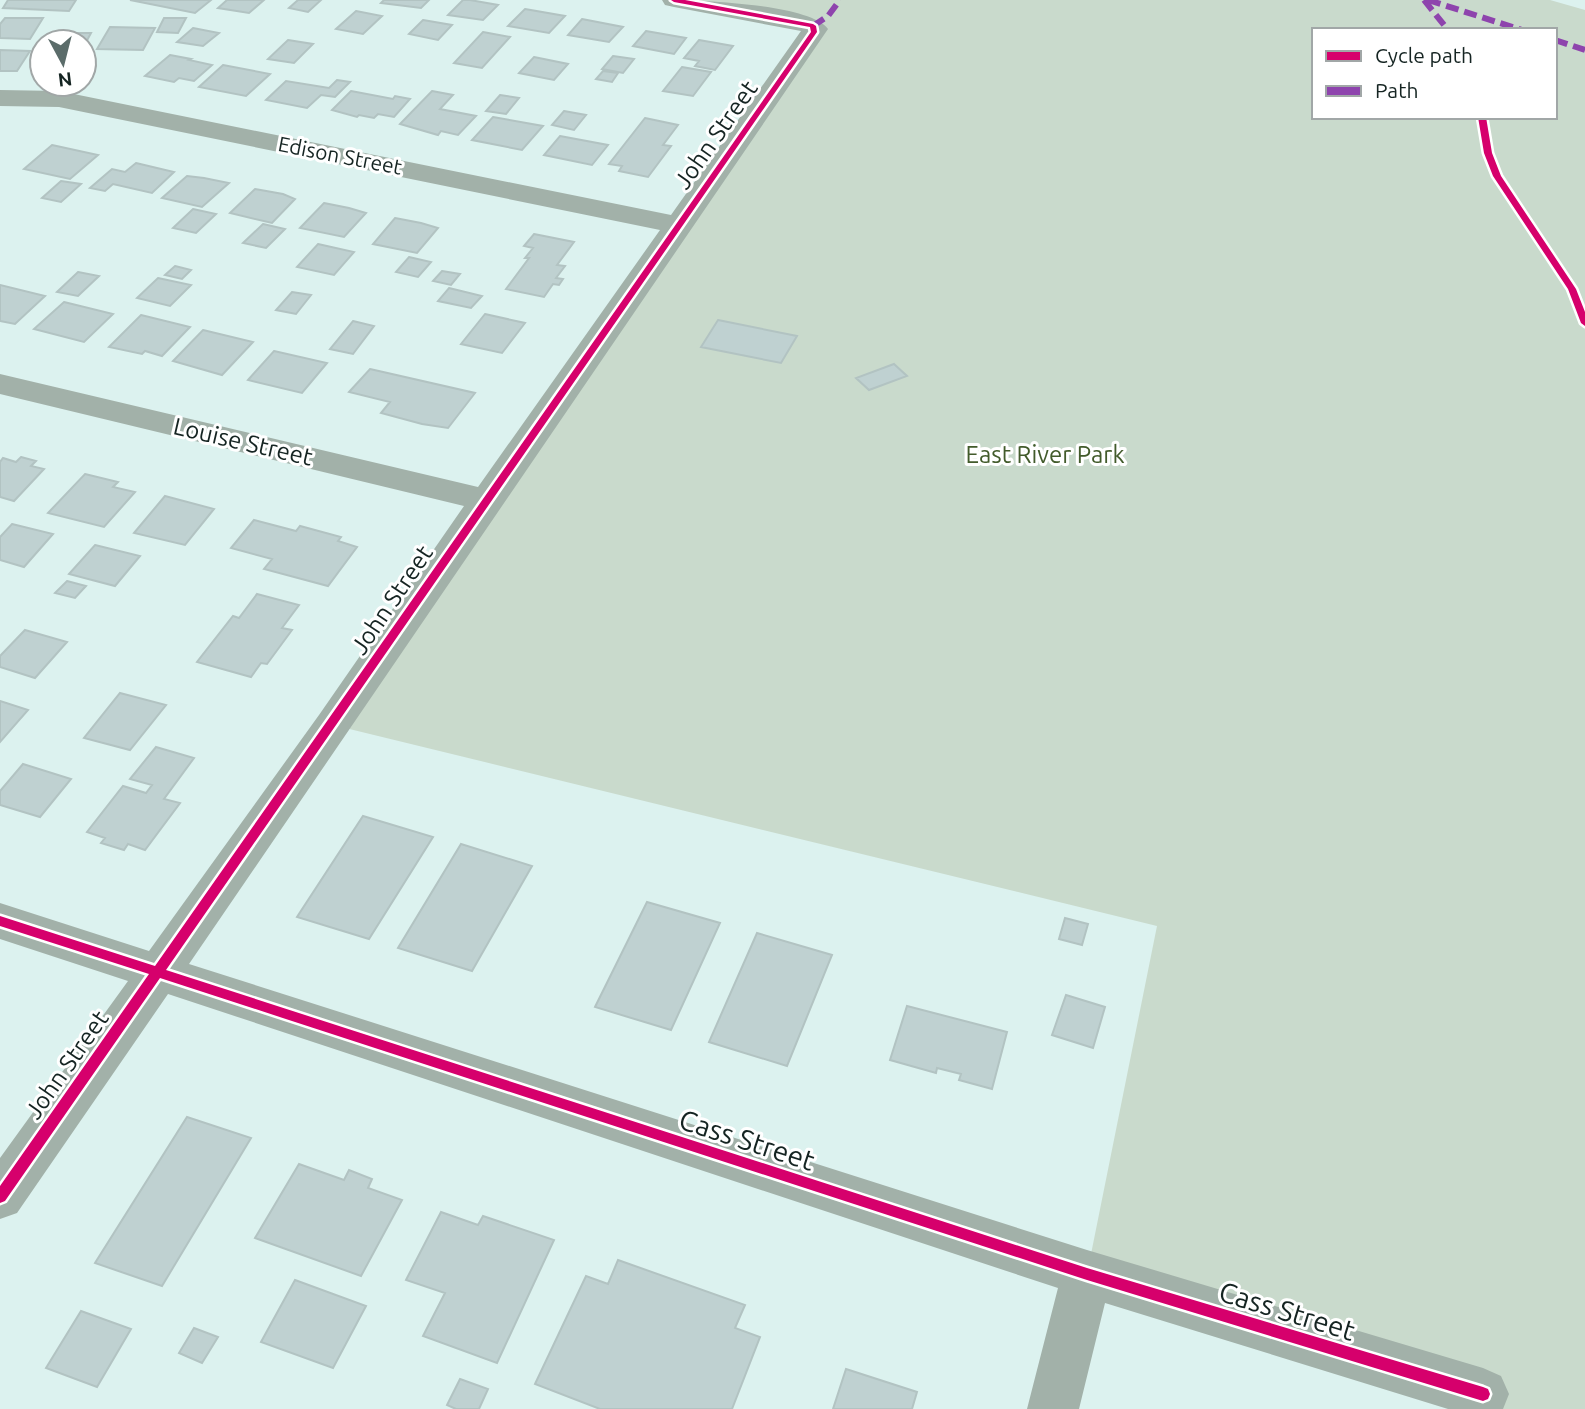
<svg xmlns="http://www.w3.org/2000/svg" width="1585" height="1409" font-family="Ubuntu,sans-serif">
<rect width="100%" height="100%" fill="#dcf2ef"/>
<path fill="#c9dacc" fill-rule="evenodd" d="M676 0H1550L1585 10V1409H1480L1087 1274 1157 926 333 725 814 32ZM1314 30H1555V117H1314Z"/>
<path fill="#bfd1d1" stroke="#b2c3c2" stroke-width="2" d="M8 0H76L69 11 3 8Z
M130 0H211L195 13Z
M227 0H264L249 13 218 8Z
M298 0H321L308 12 289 8Z
M384 0H429L421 8 381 3Z
M463 0H470L498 5 483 20 448 15Z
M525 9 565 16 549 33 508 26Z
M356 11 382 16 363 34 336 29Z
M5 18H43L30 39 0 38V24Z
M164 18H186L178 33 157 32Z
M582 19 623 27 609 42 568 35Z
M423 20 452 25 438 40 409 34Z
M110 27 155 28 143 50 97 49Z
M193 28 219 33 203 46 177 42Z
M646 31 686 38 674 54 633 46Z
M483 32 510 37 482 68 454 63Z
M60 33H91L84 46V42H54Z
M288 40 313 44 294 63 268 59Z
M699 40 733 46 715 70 695 66 699 61 684 58Z
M0 50 30 51 17 71H0Z
M170 55 191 59 189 60 212 65 194 81 179 78 174 82 145 76Z
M613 56 634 59 623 73 602 69Z
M534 57 568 64 554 80 519 73Z
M223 65 270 74 246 96 199 87Z
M682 67 711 72 693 96 663 91Z
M603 71 618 73 612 82 596 79Z
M337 80 350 82 335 97 321 95 307 108 266 100 286 81 329 88Z
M351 91 393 99 395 96 410 99 394 117 378 114 374 118 359 115 357 117 332 110Z
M432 91 453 95 440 109 476 116 458 135 441 131 438 135 400 124Z
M500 95 519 98 506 114 486 111Z
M564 111 586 115 574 130 552 125Z
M493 117 543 126 522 150 472 140Z
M645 118 678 125 663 145 671 146 648 177 619 171 622 166 609 164Z
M560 136 608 145 592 165 544 155Z
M52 145 98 155 70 179 24 169Z
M136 163 174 172 152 193 113 184 105 191 90 188 112 169 125 172Z
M187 176 204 178 229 183 202 207 162 198Z
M61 181 81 184 61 202 42 198Z
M255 189 283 194 295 199 272 223 230 213Z
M324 203 349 208 366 213 344 237 300 228Z
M193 209 216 214 196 233 173 228Z
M395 218 421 223 438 228 417 253 373 244Z
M263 224 285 229 266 248 243 243Z
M534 234 574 242 557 265 565 266 556 278 563 279 559 285 553 284 544 297 506 289 529 258H525L533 248 524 246Z
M318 244 354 252 334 275 297 267Z
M409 257 431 262 418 277 396 272Z
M175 266 191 270 182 279 165 275Z
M442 271 460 274 451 285 433 281Z
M78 272 99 276 78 296 57 292Z
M158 278 191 285 170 306 137 298Z
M0 285 45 296 15 324 0 321Z
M449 288 482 296 471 308 438 301Z
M292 292 311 295 296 314 276 310Z
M64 302 113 314 84 342 34 329Z
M485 314 525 323 502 353 461 344Z
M141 315 190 327 162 356 145 351 142 354 109 347Z
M718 320 797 336 781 363 701 347Z
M353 321 374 326 353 354 330 349Z
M203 330 253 342 222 375 173 361Z
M274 351 327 363 302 393 248 380Z
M894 364 907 376 869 390 856 378Z
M370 369 475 393 448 428 422 424 381 413 390 402 349 392Z
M21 457 36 461 31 466 44 469 14 501 0 497V462L3 458 16 462Z
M85 474 118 482 113 487 135 492 104 527 48 513Z
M165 496 214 509 185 545 134 533Z
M254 520 296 531 300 526 341 537 338 541 357 547 328 586 264 569 272 559 231 548Z
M12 524 53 534 24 567 0 560V537Z
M95 545 140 556 115 586 69 574Z
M67 581 86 586 75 598 55 593Z
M257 594 299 605 282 628 292 630 267 664 261 663 251 677 197 662 233 616 239 618Z
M25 630 67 642 35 678 0 667V656Z
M120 693 166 705 130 750 84 738Z
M0 701 28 710 0 742Z
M156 747 194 758 164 799 180 803 145 850 128 844 124 850 101 843 105 838 87 832 123 786 146 793 152 785 130 779Z
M23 764 71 779 40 817 0 805V791Z
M363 816 433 837 369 939 297 917Z
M461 844 532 866 472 971 398 948Z
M647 902 720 923 671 1030 595 1007Z
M1065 918 1088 924 1082 945 1059 939Z
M757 933 832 955 787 1066 709 1042Z
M1066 995 1105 1007 1093 1048 1052 1035Z
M907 1006 1007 1032 992 1089 959 1080 961 1074 937 1068 936 1073 890 1060Z
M187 1117 251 1138 162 1286 95 1263Z
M299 1164 344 1180 349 1170 372 1179 368 1188 402 1200 361 1276 255 1238Z
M441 1212 478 1225 483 1216 554 1240 497 1363 423 1336 445 1293 406 1280Z
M618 1260 745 1305 735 1328 760 1337 732 1409H600L535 1384 586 1276 608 1284Z
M295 1280 366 1306 333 1368 261 1342Z
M81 1311 131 1329 97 1387 46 1368Z
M194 1328 218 1337 202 1363 179 1353Z
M846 1369 917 1392 912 1409H833Z
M460 1379 488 1389 479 1409H456L447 1405Z"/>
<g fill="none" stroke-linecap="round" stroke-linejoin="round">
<path fill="#a2b1a9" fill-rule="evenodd" d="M662 0C694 0 809 3 828 29L189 964 1087 1250 1483 1368 1501 1376 1509 1394 1503 1409H1448L1105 1303 1079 1409H1027L1058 1288 168 994 17 1213 0 1219V1158L128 981 0 939V903L149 951 319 715 464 506 0 394V374L478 487 660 230 59 107 0 106V90L59 91 671 215 801 31 674 7 665 5Z"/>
<path stroke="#8e44ad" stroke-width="6" stroke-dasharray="13 6" stroke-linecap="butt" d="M1424 0 1448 30
M1428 0 1522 30
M813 26 828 16 840 0
M1555 40 1585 50"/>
<defs>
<path id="cycleway" d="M671 0H685L813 24 816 26 817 32 166 970 1087 1268 1483 1387 1488 1389 1490 1394 1488 1399 1483 1401 1087 1280 160 978 5 1201 0 1203V1186L149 974 0 926V916L155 966 811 32 810 27 674 2Z
M1478 117H1486L1492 153 1501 176 1576 289 1585 312V326L1581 323 1568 289 1493 176 1484 153Z"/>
</defs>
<use href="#cycleway" stroke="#fff" stroke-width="5"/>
<use href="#cycleway" fill="#d6006c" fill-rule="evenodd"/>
</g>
<g text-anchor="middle" stroke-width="6" stroke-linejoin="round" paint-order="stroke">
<g font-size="21" fill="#152422" stroke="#fff">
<text transform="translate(340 156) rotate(11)" y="7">Edison Street</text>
</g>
<g font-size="24" fill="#152422" stroke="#fff">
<text transform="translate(716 135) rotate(-55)" y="8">John Street</text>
<text transform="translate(243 442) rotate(13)" y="8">Louise Street</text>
<text transform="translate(392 600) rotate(-56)" y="8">John Street</text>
<text transform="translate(67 1065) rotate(-55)" y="8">John Street</text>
</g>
<g font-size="24" fill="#425b2b" stroke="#fff">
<text x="1045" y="463">East River Park</text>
</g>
<g font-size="28" fill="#152422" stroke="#fff">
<text transform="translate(747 1140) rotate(18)" y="10">Cass Street</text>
<text transform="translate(1287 1311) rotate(17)" y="10">Cass Street</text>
</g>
</g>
<rect x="1312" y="28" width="245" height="91" fill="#ffffff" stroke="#a1a7a7" stroke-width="2"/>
<rect x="1326" y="51" width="35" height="10" fill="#d6006c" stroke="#a1a7a7" stroke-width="2"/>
<text x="1375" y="63" font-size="21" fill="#152422">Cycle path</text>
<rect x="1326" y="86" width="35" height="10" fill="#8e44ad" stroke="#a1a7a7" stroke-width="2"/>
<text x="1375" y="98" font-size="21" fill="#152422">Path</text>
<g transform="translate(63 63) rotate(173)"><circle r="33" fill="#ffffff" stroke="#a1a7a7" stroke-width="2"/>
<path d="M0-5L12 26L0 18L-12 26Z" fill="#5b6c6a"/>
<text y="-10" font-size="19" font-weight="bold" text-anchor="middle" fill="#152422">N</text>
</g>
</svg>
